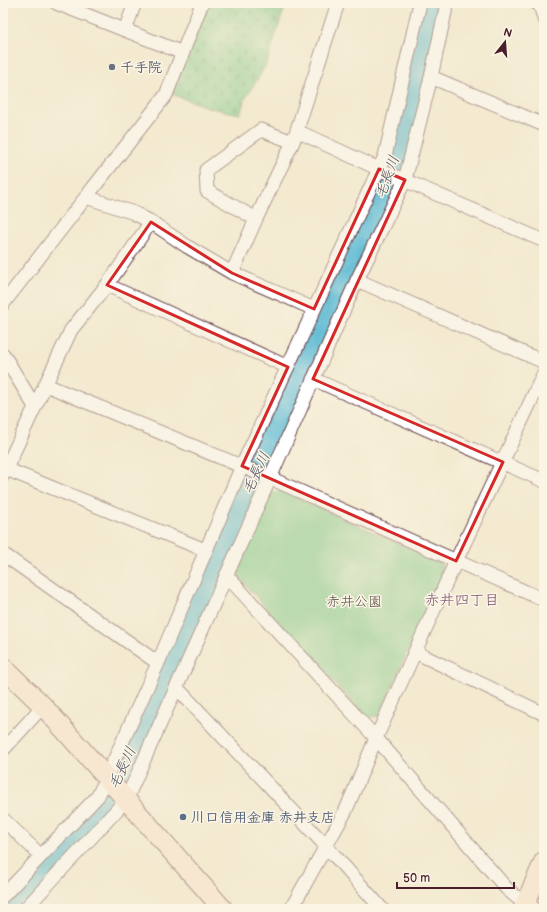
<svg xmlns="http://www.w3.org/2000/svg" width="547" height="912" font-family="'Balsamiq Sans','Klee One',sans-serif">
<defs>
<pattern id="cemetery-stones" width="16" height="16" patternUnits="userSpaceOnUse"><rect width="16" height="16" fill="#78c787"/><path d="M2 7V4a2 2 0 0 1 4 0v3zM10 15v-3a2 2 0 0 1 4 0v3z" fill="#69aa75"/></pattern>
</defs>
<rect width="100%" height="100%" fill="#fcf5e5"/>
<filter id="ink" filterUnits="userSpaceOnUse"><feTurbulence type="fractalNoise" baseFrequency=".025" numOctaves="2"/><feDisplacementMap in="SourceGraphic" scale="8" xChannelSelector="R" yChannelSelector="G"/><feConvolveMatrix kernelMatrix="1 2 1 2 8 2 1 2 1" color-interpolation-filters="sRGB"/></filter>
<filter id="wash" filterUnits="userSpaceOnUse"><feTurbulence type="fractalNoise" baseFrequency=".012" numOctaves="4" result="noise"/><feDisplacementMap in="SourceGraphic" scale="16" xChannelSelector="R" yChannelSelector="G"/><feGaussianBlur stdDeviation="0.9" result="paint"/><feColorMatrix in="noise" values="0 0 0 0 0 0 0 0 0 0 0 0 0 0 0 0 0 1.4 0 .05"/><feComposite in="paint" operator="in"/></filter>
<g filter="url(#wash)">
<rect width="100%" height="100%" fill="#f3ead0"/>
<path fill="url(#cemetery-stones)" stroke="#617359" d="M207 3H286L266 65 245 99 240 114 210 108 171 94Z"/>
<path fill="#78c787" stroke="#617359" d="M280 490 440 562 444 571 379 716 365 717 239 578 238 566 270 494Z"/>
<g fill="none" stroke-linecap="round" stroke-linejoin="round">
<path stroke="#54b7d3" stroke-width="28" d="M12 909 105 804 132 748 255 473 365 238 379 199 394 161 409 115 432 3"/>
</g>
</g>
<g filter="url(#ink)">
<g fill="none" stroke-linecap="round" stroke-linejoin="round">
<defs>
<path id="street" d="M56 3 183 53
M536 3 540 5 544 18
M125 30 135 3
M431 77 544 125
M297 131 379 169 544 241
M86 197 166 95 202 3
M256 219 207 191 206 170 261 130 293 142
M232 273 256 219 293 142 338 3
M357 280 544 362
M107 285 288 367
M3 304 86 197 134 213 151 222 188 247 232 273 314 309
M3 354 35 407
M313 379 544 481
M46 385 270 478 544 600
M6 469 205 550
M3 475 71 330 107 285 151 222
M3 554 158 663
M226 575 376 738 507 889 525 904 535 909
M415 652 544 714
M176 687 326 846 382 909
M3 750 43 706
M3 819 41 856
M3 896 98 796 158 663 242 466 385 156 420 3
M25 909 126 800 270 478 357 280 405 180 431 77 447 3
M291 909 346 810 376 738 456 561 544 373"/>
<path id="secondary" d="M3 667 43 706 223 909
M523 909 544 861"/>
</defs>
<use href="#street" stroke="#633d44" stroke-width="15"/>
<use href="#secondary" stroke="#633d44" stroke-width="21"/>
<use href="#street" stroke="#fff" stroke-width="13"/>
<use href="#secondary" stroke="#fde4d1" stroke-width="19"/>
</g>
</g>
<path d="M0 0H547V912H0ZM379 169 405 180 313 379 503 462 456 561 242 466 288 367 107 285 151 222 232 273 314 309Z" fill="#f3ead0" fill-opacity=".55" fill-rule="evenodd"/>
<path fill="none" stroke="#d62828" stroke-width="3" stroke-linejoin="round" d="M379 169 405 180 313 379 503 462 456 561 242 466 288 367 107 285 151 222 232 273 314 309Z"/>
<circle fill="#6b7280" stroke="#fcf5e5" stroke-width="1.5" cx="112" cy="67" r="4"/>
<circle fill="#5c6f8a" stroke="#fcf5e5" stroke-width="1.5" cx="183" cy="817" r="4"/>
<g text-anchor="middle" stroke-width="3" stroke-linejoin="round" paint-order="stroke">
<g font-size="14" font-weight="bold" fill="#5b616d" stroke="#fcf5e5" text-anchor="start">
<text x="120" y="72">千手院</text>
</g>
<g font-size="14" fill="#585147" stroke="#fcf5e5">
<text x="354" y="606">赤井公園</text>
</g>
<g font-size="14" font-weight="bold" fill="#4e5e75" stroke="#fcf5e5" text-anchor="start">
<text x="191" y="822">川口信用金庫 赤井支店</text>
</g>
<g font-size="15" font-style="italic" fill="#4e5466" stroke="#fcf5e5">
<text transform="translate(387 177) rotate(-70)" y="5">毛長川</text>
<text transform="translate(256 473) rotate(-65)" y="5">毛長川</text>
<text transform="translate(122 768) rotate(-65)" y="5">毛長川</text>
</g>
<g font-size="15" fill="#7b5173" stroke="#fcf5e5">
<text x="462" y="605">赤井四丁目</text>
</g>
</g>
<rect width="547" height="912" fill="none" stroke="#fcf5e5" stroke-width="16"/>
<g transform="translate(505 42) rotate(17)" stroke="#fcf5e5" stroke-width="3" paint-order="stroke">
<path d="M0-3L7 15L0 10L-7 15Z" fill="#4a1f2b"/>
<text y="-6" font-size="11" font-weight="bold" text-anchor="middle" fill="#4a1f2b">N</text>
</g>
<path d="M397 882v6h117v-6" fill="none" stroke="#4a1f2b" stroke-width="2"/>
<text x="403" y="882" font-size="12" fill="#4a1f2b" stroke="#fcf5e5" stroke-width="3" paint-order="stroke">50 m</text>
</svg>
